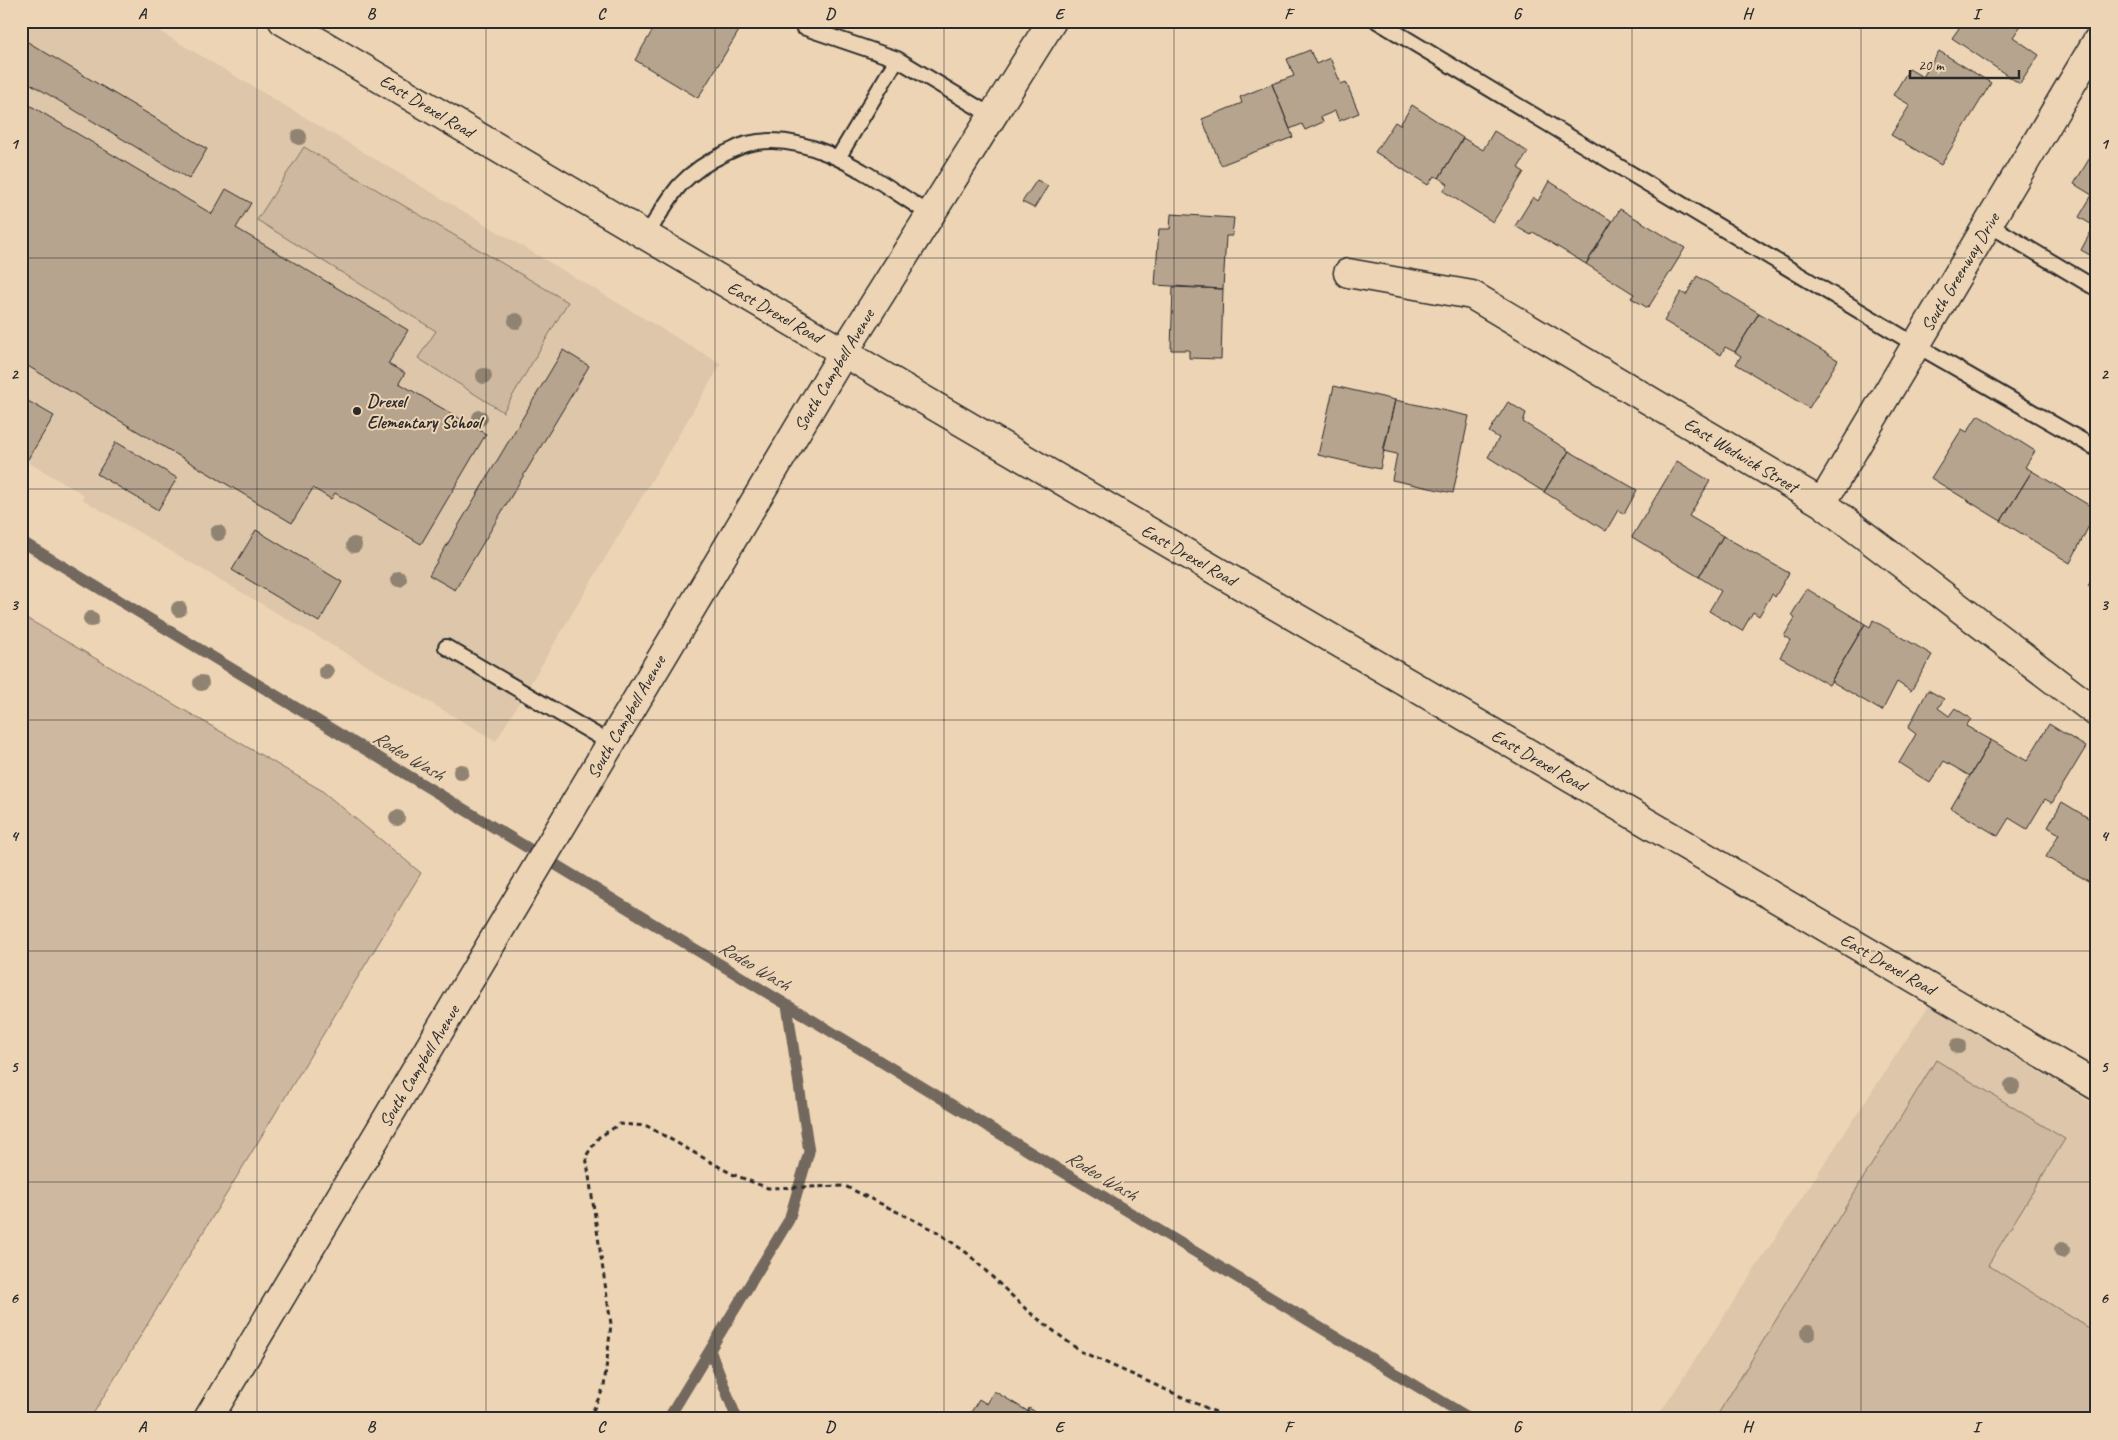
<svg xmlns="http://www.w3.org/2000/svg" width="2118" height="1440" font-family="Caveat,sans-serif">
<rect width="100%" height="100%" fill="#edd4b5"/>
<filter id="ink" filterUnits="userSpaceOnUse"><feTurbulence type="fractalNoise" baseFrequency=".02" numOctaves="2"/><feDisplacementMap in="SourceGraphic" scale="10" xChannelSelector="R" yChannelSelector="G"/><feConvolveMatrix kernelMatrix="1 2 1 2 8 2 1 2 1" color-interpolation-filters="sRGB"/></filter>
<g filter="url(#ink)">
<path fill="#ddc6a9" d="M21 21H142L721 364 496 741 82 499 84 495 21 458Z
M1929 1005 2097 1106V1419H1656Z"/>
<path fill="#ceb89f" stroke="#7c7265" d="M304 147 568 302 503 412 418 358 436 331 257 220Z
M21 615 321 790 421 873 90 1419H21Z
M1936 1060 2065 1139 1988 1265 2097 1333V1419H1715Z"/>
<g fill="none" stroke-linecap="round" stroke-linejoin="round">
<path stroke="#72685d" stroke-width="11" d="M21 541 1471 1419
M710 1350 737 1419
M668 1419 789 1220 809 1152 787 1005"/>
</g>
<path fill="#b7a48e" stroke="#2b2b2b" d="M658 21H745L698 98 635 60Z
M1964 21H2024L2013 37 2039 55 2020 84 1952 38Z
M21 38 207 149 189 179 21 78Z
M1310 50 1316 64 1330 58 1341 84 1346 82 1359 113 1339 121 1335 111 1321 117 1323 122 1305 130 1302 124 1290 129 1272 84 1294 76 1287 59Z
M1939 51 1991 83 1941 165 1891 135 1910 105 1893 95 1909 69 1923 77Z
M1272 84 1293 137 1221 165 1202 119 1242 103 1240 97Z
M21 100 212 214 226 189 251 203 236 228 408 330 388 364 405 373 399 383 486 434 421 544 335 493 331 499 313 488 292 523 21 362Z
M1412 105 1463 138 1439 178 1434 176 1428 185 1375 152 1395 122 1400 125Z
M1494 131 1528 152 1518 168 1524 172 1493 222 1443 191 1448 184 1439 178 1463 138 1483 150Z
M2091 156 2097 160V259L2081 250 2094 226 2079 217 2092 195 2074 184Z
M1037 180 1048 186 1034 208 1022 202Z
M1549 181 1612 221 1586 264 1533 232 1531 235 1515 226 1533 197 1538 201Z
M1620 209 1685 248 1648 308 1631 298 1634 294 1586 264Z
M1171 214 1234 218 1232 236H1226L1223 289 1155 285 1159 229H1170Z
M1697 276 1759 313 1735 352 1725 347 1721 355 1664 321 1681 292 1686 295Z
M1173 287 1223 289 1221 359 1189 358V350H1171Z
M1759 313 1838 360 1809 408 1736 364 1741 356 1735 352Z
M563 350 589 366 455 590 429 575Z
M1334 386 1395 400 1380 469 1318 455Z
M21 397 54 416 28 459 21 455Z
M1395 400 1469 416 1453 493 1392 480 1397 454 1383 451Z
M1508 402 1526 413 1523 422 1569 451 1544 492 1488 457 1499 438 1489 432Z
M1978 415 2035 451 2025 467 2032 471 2001 521 1931 478 1962 429 1967 432Z
M116 442 177 478 158 510 97 474Z
M1569 451 1637 490 1624 514 1618 510 1606 531 1544 492Z
M1677 461 1710 481 1689 516 1723 536 1699 577 1632 537Z
M2032 471 2097 510 2070 563 2001 521Z
M256 530 342 582 319 622 232 570Z
M1723 536 1789 573 1775 597 1772 594 1759 616 1753 612 1742 631 1709 611 1721 591 1699 577Z
M2097 570V591L2088 586Z
M1807 589 1865 624 1829 685 1780 657 1790 640 1784 636 1795 618 1792 614Z
M1873 620 1932 655 1911 691 1897 682 1882 711 1831 681 1865 624 1870 627Z
M1928 690 1944 699 1938 708 1949 716 1955 708 1971 719 1966 726 1991 740 1970 776 1944 761 1930 783 1899 763 1916 734 1908 728Z
M2049 724 2086 747 2052 803 2045 799 2027 829 2009 818 1998 836 1951 808 1991 740 2027 761Z
M2062 802 2097 823V886L2046 857 2059 834 2048 827Z
M994 1391 1029 1412 1025 1419H967L979 1399 987 1404Z
M1029 1408 1047 1419H1025Z"/>
<g fill="none" stroke-linecap="round" stroke-linejoin="round">
<defs>
<path id="service" d="M1377 21 1916 345 2097 449
M803 27 897 59
M838 158 897 59 992 116
M1988 224 2097 289
M646 236C657 219 667 200 680 185 693 171 709 161 726 153 733 150 740 146 747 144 812 127 879 183 930 214
M446 647 610 743"/>
<path id="minor" d="M1348 273 1472 295 1822 503 2097 713
M1822 503 2097 41"/>
<path id="tertiary" d="M283 21 914 394 2097 1086"/>
<path id="primary" d="M208 1419 844 352 1052 21"/>
</defs>
<use href="#service" stroke="#2b2b2b" stroke-width="18"/>
<use href="#minor" stroke="#2b2b2b" stroke-width="31"/>
<use href="#tertiary" stroke="#2b2b2b" stroke-width="31"/>
<use href="#primary" stroke="#2b2b2b" stroke-width="31"/>
<path stroke="#2b2b2b" stroke-width="3" stroke-dasharray="5 4" stroke-linecap="butt" d="M589 1419 604 1387 611 1324 586 1156 599 1137 620 1124 647 1126 732 1174 768 1188 845 1186 936 1231 967 1253 1029 1312 1080 1351 1231 1419"/>
<use href="#service" stroke="#edd4b5" stroke-width="14"/>
<use href="#minor" stroke="#edd4b5" stroke-width="28"/>
<use href="#tertiary" stroke="#edd4b5" stroke-width="28"/>
<use href="#primary" stroke="#edd4b5" stroke-width="28"/>
</g>
<g fill="#908372">
<circle cx="299" cy="137" r="8"/>
<circle cx="516" cy="321" r="8"/>
<circle cx="484" cy="376" r="8"/>
<circle cx="480" cy="418" r="8"/>
<circle cx="218" cy="533" r="8"/>
<circle cx="354" cy="545" r="8"/>
<circle cx="399" cy="579" r="8"/>
<circle cx="179" cy="609" r="8"/>
<circle cx="91" cy="619" r="8"/>
<circle cx="326" cy="672" r="8"/>
<circle cx="201" cy="683" r="8"/>
<circle cx="461" cy="772" r="8"/>
<circle cx="397" cy="818" r="8"/>
<circle cx="1958" cy="1046" r="8"/>
<circle cx="2012" cy="1086" r="8"/>
<circle cx="2062" cy="1250" r="8"/>
<circle cx="1808" cy="1333" r="8"/>
</g>
</g>
<path fill="none" stroke="#2b2b2b" stroke-width="1" stroke-opacity="0.55" d="M257 21V1419M486 21V1419M715 21V1419M944 21V1419M1174 21V1419M1403 21V1419M1632 21V1419M1861 21V1419M21 258H2097M21 489H2097M21 720H2097M21 951H2097M21 1182H2097"/>
<circle fill="#2b2b2b" stroke="#edd4b5" stroke-width="2" cx="357" cy="411" r="5"/>
<g text-anchor="middle" stroke-width="4" stroke-linejoin="round" paint-order="stroke">
<g font-size="18" fill="#2b2b2b" stroke="#edd4b5">
<text transform="translate(427 106) rotate(31)" y="6">East Drexel Road</text>
<text transform="translate(1960 272) rotate(-59)" y="6">South Greenway Drive</text>
<text transform="translate(775 312) rotate(30)" y="6">East Drexel Road</text>
<text transform="translate(834 370) rotate(-59)" y="6">South Campbell Avenue</text>
<text transform="translate(1741 455) rotate(31)" y="6">East Wedwick Street</text>
<text transform="translate(1189 555) rotate(30)" y="6">East Drexel Road</text>
<text transform="translate(626 717) rotate(-60)" y="6">South Campbell Avenue</text>
<text transform="translate(1539 760) rotate(30)" y="6">East Drexel Road</text>
<text transform="translate(1888 964) rotate(30)" y="6">East Drexel Road</text>
<text transform="translate(419 1066) rotate(-59)" y="6">South Campbell Avenue</text>
</g>
<g font-size="18" font-weight="bold" fill="#2b2b2b" stroke="#edd4b5" text-anchor="start">
<text x="367" y="407">Drexel<tspan x="367" dy="21">Elementary School</tspan></text>
</g>
<g font-size="19" font-style="italic" fill="#484440" stroke="#edd4b5">
<text transform="translate(409 755) rotate(31)" y="7">Rodeo Wash</text>
<text transform="translate(755 965) rotate(31)" y="7">Rodeo Wash</text>
<text transform="translate(1102 1175) rotate(31)" y="7">Rodeo Wash</text>
</g>
</g>
<rect width="2118" height="1440" fill="none" stroke="#edd4b5" stroke-width="55"/>
<path d="M1910 70v8h109v-8" fill="none" stroke="#2b2b2b" stroke-width="2.5"/>
<text x="1918" y="70" font-size="15" fill="#2b2b2b" stroke="#edd4b5" stroke-width="4" paint-order="stroke">20 m</text>
<rect x="28" y="28" width="2062" height="1384" fill="none" stroke="#2b2b2b" stroke-width="2"/>
<g font-size="16" text-anchor="middle" font-weight="bold" fill="#2b2b2b">
<text x="142" y="19">A</text>
<text x="371" y="19">B</text>
<text x="601" y="19">C</text>
<text x="830" y="19">D</text>
<text x="1059" y="19">E</text>
<text x="1288" y="19">F</text>
<text x="1517" y="19">G</text>
<text x="1747" y="19">H</text>
<text x="1976" y="19">I</text>
<text x="14" y="149">1</text>
<text x="2104" y="149">1</text>
<text x="14" y="379">2</text>
<text x="2104" y="379">2</text>
<text x="14" y="610">3</text>
<text x="2104" y="610">3</text>
<text x="14" y="841">4</text>
<text x="2104" y="841">4</text>
<text x="14" y="1072">5</text>
<text x="2104" y="1072">5</text>
<text x="14" y="1303">6</text>
<text x="2104" y="1303">6</text>
<text x="142" y="1432">A</text>
<text x="371" y="1432">B</text>
<text x="601" y="1432">C</text>
<text x="830" y="1432">D</text>
<text x="1059" y="1432">E</text>
<text x="1288" y="1432">F</text>
<text x="1517" y="1432">G</text>
<text x="1747" y="1432">H</text>
<text x="1976" y="1432">I</text>
</g>
</svg>
